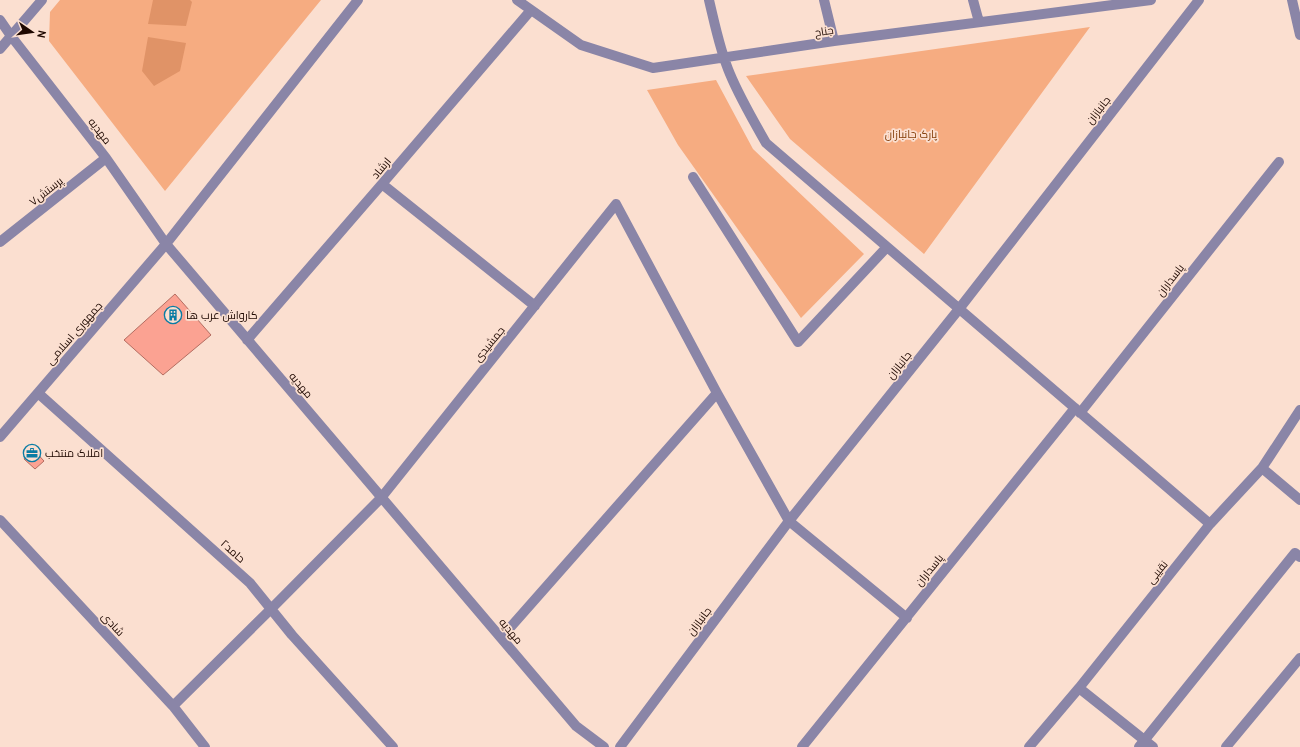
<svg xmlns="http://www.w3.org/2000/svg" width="1300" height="747" font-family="'PT Sans',Cairo,sans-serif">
<rect width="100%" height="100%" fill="#fbdfd0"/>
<path fill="#f6ac81" d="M60 0H321L165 191 49 41 50 12Z
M1090 27 924 254 790 139 746 76Z
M716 80 753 149 864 254 801 318 678 145 647 90Z"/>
<path fill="#e09367" d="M153 0H190L192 2 186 26 148 24Z
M148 37 186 43 180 71 154 86 142 71Z"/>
<path fill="#fba292" stroke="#b46d61" d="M175 294 211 335 163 375 124 340Z
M32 448 44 461 35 469 24 459Z"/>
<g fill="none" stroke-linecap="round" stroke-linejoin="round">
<path stroke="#8a85a7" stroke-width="10" d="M517 0 581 45 653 68 834 41 1151 0
M709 0C715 25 720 51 730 74 740 98 753 120 766 143L1210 524
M824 0 834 41
M973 0 979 22
M1292 0 1300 35
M0 20 11 36 106 158 166 244 576 726 604 747
M0 49 42 0
M693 177 798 342 887 247
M382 184 535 306
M0 242 106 158
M247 340 382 184 531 10
M38 393 250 583 292 635 393 747
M1080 413 1279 162
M0 437 166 244 358 0
M1262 468 1300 500
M0 520 173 706 205 747
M501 638 717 393
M1079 688 1153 747
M173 706 271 609 381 498 616 204 717 393 789 521 907 618
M620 747 789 521 959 309 1199 0
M802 747 1075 408
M1029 747 1079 688 1210 524 1262 468 1300 410
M1139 747 1295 553 1300 557
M1226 747 1300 658"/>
</g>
<defs>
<symbol id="building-ring" viewBox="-11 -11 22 22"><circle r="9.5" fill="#fbdfd0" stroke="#0a7ca4" stroke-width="1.5"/><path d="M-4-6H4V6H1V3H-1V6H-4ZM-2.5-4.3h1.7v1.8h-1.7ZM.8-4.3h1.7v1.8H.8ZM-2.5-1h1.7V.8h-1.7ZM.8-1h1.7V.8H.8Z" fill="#0a7ca4"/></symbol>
<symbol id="office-ring" viewBox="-11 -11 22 22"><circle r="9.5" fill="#fbdfd0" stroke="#0a7ca4" stroke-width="1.5"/><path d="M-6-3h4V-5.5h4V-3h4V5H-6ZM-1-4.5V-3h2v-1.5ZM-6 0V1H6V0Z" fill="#0a7ca4"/></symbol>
</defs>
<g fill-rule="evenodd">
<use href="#building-ring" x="163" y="305" width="20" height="20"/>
<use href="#office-ring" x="22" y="443" width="20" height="20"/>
</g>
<g text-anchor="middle" stroke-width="3.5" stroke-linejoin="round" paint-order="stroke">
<g font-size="11" fill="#1e0800" stroke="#fbdfd0">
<text transform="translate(824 31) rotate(-9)" y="4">جناح</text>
<text transform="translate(1098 110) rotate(-52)" y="4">جانبازان</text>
<text transform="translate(100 131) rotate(52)" y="4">مهدیه</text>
<text transform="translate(381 168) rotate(-50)" y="4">ارشاد</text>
<text transform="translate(46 191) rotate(-38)" y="4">پرستش۷</text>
<text transform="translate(1170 280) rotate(-52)" y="4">پاسداران</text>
<text transform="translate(74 333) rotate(-49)" y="4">جمهوری اسلامی</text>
<text transform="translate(489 344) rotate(-51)" y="4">جمشیدی</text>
<text transform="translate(899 365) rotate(-51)" y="4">جانبازان</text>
<text transform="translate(301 385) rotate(50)" y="4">مهدیه</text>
<text transform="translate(233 551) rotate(42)" y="4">حامد۲</text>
<text transform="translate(929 570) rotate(-51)" y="4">پاسداران</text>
<text transform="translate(1157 572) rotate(-51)" y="4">نقیبی</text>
<text transform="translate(699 621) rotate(-53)" y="4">جانبازان</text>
<text transform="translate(113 624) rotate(47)" y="4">شادی</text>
<text transform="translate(511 631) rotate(50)" y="4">مهدیه</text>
</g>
<g font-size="11" fill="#86400c" stroke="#fbdfd0">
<text x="911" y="138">پارک جانبازان</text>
</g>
<g font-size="11" fill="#1e0800" stroke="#fbdfd0" text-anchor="start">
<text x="186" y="319">کارواش عرب ها</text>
<text x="45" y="457">املاک منتخب</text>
</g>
</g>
<g transform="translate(32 32) rotate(103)" stroke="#fbdfd0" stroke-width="3" paint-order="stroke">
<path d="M0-3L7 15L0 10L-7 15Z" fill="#1e0800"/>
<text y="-6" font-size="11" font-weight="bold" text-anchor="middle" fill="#1e0800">N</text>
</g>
</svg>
